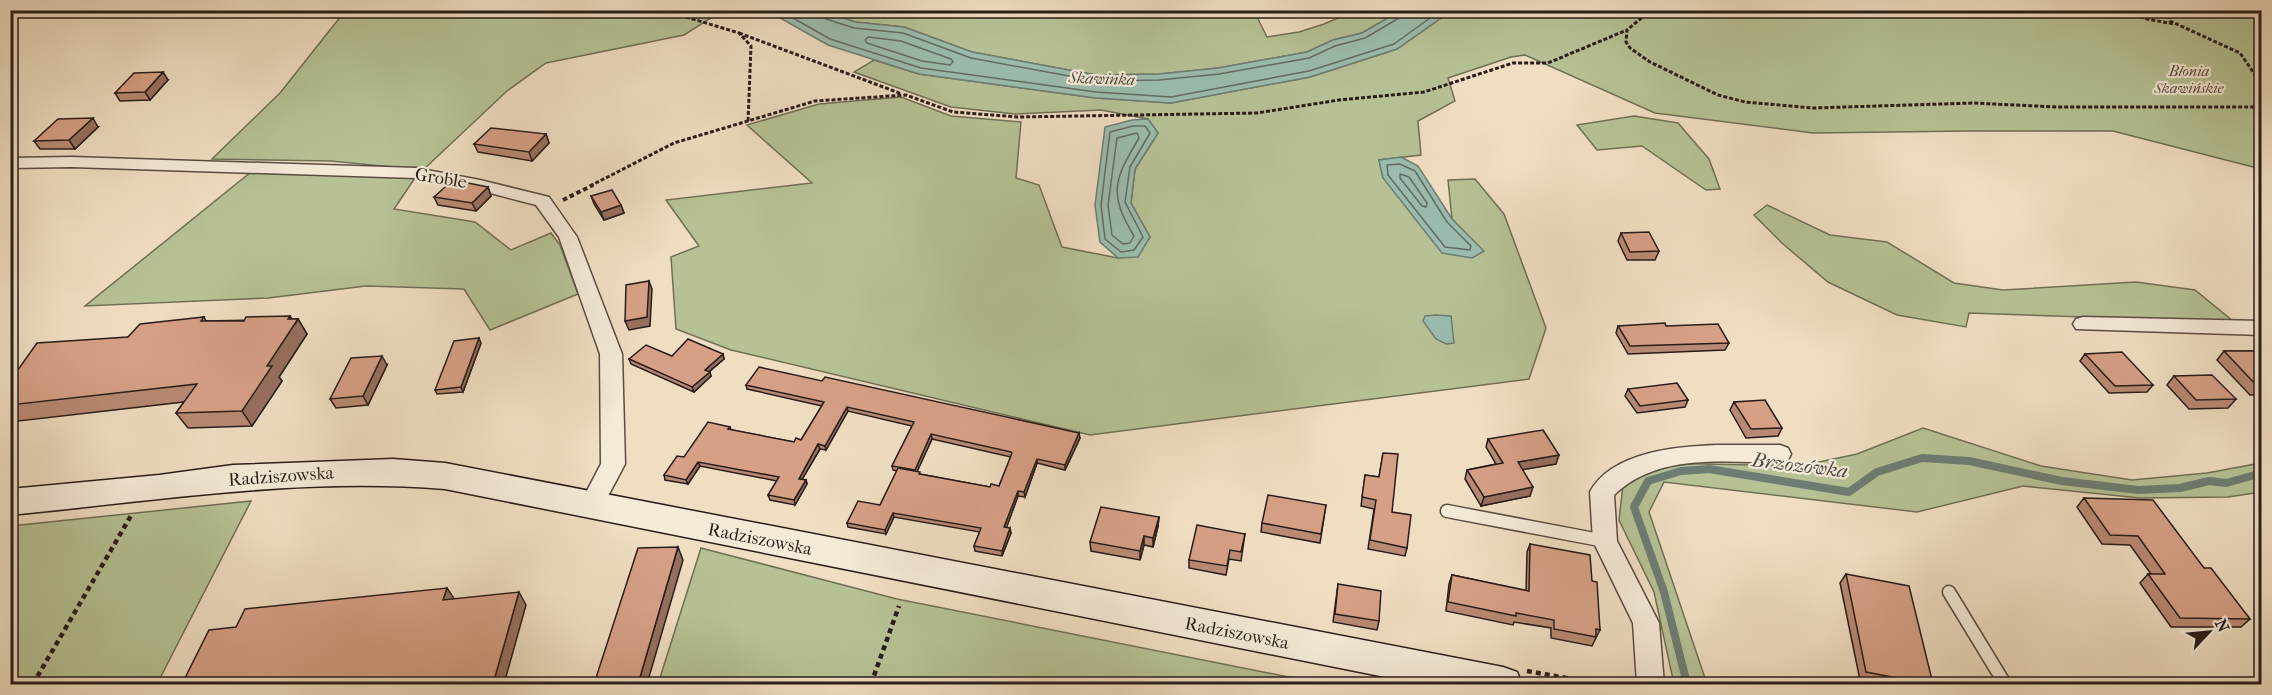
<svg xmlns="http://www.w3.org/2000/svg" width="2272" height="695" font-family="'IM FELL French Canon',serif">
<rect width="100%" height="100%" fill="#f0dec3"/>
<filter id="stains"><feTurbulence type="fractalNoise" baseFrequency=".00333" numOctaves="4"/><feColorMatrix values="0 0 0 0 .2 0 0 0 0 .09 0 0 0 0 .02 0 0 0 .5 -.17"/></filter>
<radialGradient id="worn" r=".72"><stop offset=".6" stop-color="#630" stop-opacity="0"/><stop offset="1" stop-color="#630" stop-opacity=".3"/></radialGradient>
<path fill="#b6c296" stroke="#706f57" stroke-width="1.5" d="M1126 10 1128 15 1161 18 1159 11H1254L1267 37 1299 32 1324 24 1354 11H1400L1362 33 1333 40 1307 52 1219 68 1159 74 1096 75 972 52 904 27 855 22 823 11Z
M345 11H722L684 35 546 63 507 91 423 170 331 161 212 159 280 93Z
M1451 11H2261V169L2113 131H1968L1813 133 1655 113 1525 55 1511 57 1448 78 1455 101 1418 121 1421 155 1379 160 1383 178 1483 251 1452 219 1448 180 1475 179 1504 214 1546 328 1529 379 1090 435 731 350 676 329 671 257 699 246 666 200 812 183 747 125 819 104 901 97 951 116 1021 122 1016 178 1039 185 1062 247 1118 258 1138 256 1150 237 1131 203 1135 169 1158 133 1148 119 1101 110 1015 114 951 107 854 72 874 60 919 74 1096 98 1171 103 1310 77 1397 49Z
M1634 116 1678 123 1709 159 1720 189 1706 190 1642 146 1597 150 1577 125Z
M251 172 415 178 394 209 475 222 511 250 551 233 560 245 578 294 490 330 464 289 366 286 268 298 85 306Z
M1767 205 1830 235 1887 242 1954 283 2003 290 2136 282 2195 290 2234 322 1969 313 1966 327 1897 315 1828 282 1783 244 1754 215Z
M1923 428 2041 466 2132 480 2207 473 2261 463V492L2228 497 2140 498 2023 486 1917 512 1664 482 1649 512 1707 684H1674L1654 592 1619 520 1623 485 1654 463 1800 466 1857 454Z
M251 501 157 684H11V526Z
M701 548 897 599 1324 684H658Z"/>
<path fill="#9bbdaf" stroke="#6d7d73" stroke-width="1.5" d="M751 11H823L855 22 904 27 972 52 1096 75 1159 74 1218 68 1307 52 1333 40 1362 33 1400 11H1451L1397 49 1310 77 1171 103 1096 98 919 74 828 45 775 15 765 18Z
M1148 119 1158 133 1135 169 1131 203 1150 237 1138 257 1118 258 1100 242 1095 205 1105 127 1132 120Z
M1401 157 1418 166 1452 219 1484 251 1472 258 1442 253 1383 178 1379 160Z
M1436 315 1451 316 1454 343 1446 344 1436 339 1423 321 1425 316Z"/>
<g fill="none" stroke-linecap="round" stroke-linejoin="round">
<path stroke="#626c64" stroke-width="1.5" d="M779 10 830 39 921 68 1096 92 1171 97 1309 71 1394 44 1441 10
M822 10 826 19 854 28 903 33 971 58 1096 81 1159 80 1219 74 1309 58 1335 46 1365 38 1399 18 1402 10
M868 37 901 41 951 59 953 62 950 65 922 61 867 43 865 40Z
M1133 126H1145L1150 133 1130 167 1125 202 1143 237 1134 250 1121 252 1105 239 1101 205 1110 132Z
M1137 133 1139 138C1114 180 1108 193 1134 236L1130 243 1123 244 1112 235 1108 205 1117 138Z
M1400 164 1415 171 1447 222 1471 246 1470 250 1445 247 1388 175 1387 165Z
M1400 174 1409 177 1427 203 1426 207 1422 206 1400 178Z"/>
<path stroke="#6d7d73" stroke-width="8" d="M1687 684 1664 592 1634 507 1648 481 1681 471 1709 469 1849 492 1877 472 1922 458 1969 461 2062 481 2138 490 2180 488 2209 481 2226 483 2262 473"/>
<defs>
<path id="lane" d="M1447 511 1605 541
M1949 592 2005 684"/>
<path id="street" d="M72 157 416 168 480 180 549 197 577 237 622 354 625 464 599 513 591 515 583 513 579 506 601 464 600 354 559 237 536 205 479 190 416 178 72 167 10 168V158Z
M2083 317 2262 321V335L2076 329 2073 324 2076 319Z
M1720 445H1780L1788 448 1791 454 1788 460 1780 463C1723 462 1658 453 1614 495L1617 541 1659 623 1664 684H1637L1633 623 1593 541 1590 492C1612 451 1680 446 1720 445Z"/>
<path id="secondary" d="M393 459 445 463 1503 667 1517 672 1522 684H1420L445 489C299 477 155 501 10 515V489L159 475 233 465Z"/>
</defs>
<use href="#lane" stroke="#5b4c43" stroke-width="15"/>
<use href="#street" stroke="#5b4c43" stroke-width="3"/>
<use href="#secondary" stroke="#291c18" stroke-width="3"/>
<path stroke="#291c18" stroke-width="3" stroke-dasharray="4 2" stroke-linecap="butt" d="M663 10 739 33 751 46 748 122
M1651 10 1627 30 1626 42 1630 48 1650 62 1718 95 1745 102 1813 108 1973 103 2057 107H2262
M2123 10 2147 19 2174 24
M2179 10 2168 15 2170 21 2240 53 2262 85
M2257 10 2255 24 2262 35
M739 33 902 94
M590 186 674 143 815 101 906 95 953 112 1018 117 1257 113 1339 100 1424 92 1513 63H1548L1627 30"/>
<path stroke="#291c18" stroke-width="4" stroke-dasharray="4.5 3" stroke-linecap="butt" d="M563 200 593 185"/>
<path stroke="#291c18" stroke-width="4.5" stroke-dasharray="5 4" stroke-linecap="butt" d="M1527 671 1600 684
M33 684 132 514
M871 684 899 606"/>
<use href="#lane" stroke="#f5ead8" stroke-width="12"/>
<use href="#street" fill="#f5ead8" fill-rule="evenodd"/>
<use href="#secondary" fill="#f5ead8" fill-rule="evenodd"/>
</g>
<path fill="#b88a74" stroke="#291c18" stroke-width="1.5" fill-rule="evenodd" d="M168 80 150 100 120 101 115 93Z
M98 127 75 149H40L34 141Z
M546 134 549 143 532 161 478 152 474 144Z
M488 187 491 196 476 211 438 205 434 197Z
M591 196 621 205 624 213 604 220 594 204Z
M1621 233 1659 251 1655 260H1627L1618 241Z
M204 317 206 321 298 319 307 334 279 377 282 381 252 426 188 428 176 413 184 402 10 422V381L128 337Z
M1618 326H1666L1729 343 1725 350 1628 354 1616 333Z
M481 343 463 392 437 394 435 390Z
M2224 351H2262V395H2250L2217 360Z
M723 354 724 359 709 372 711 376 694 392 631 364 629 359Z
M2085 354 2153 385 2147 392 2109 393 2080 361Z
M387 365 368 405 336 408 330 399Z
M2174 376 2236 399 2228 408 2189 409 2167 385Z
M746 385 1080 438 1065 470 1037 463 1025 497 1018 496 1006 527 1011 533 1002 556 975 551 974 546 980 532 894 517 886 534 848 527 847 523 880 505 897 471 893 470 892 466 912 426 848 411 826 450 820 449 802 479 806 480 807 484 795 505 770 500 768 495 777 481 700 466 688 484 665 480 664 475 684 457 730 427 731 430 794 442 801 440 822 406 747 389ZM932 439 1011 457 999 486 990 487 920 474 917 471Z
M1628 389 1688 400 1685 407 1637 413 1625 396Z
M1734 402 1782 428 1778 436 1746 438 1730 410Z
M1488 439 1556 464 1522 469 1530 496 1481 506 1465 479 1467 470 1496 464 1486 447Z
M1383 453 1392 512 1407 548 1405 556 1368 549 1374 509 1361 506 1364 484 1365 475 1379 477Z
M2084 498 2204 568 2250 619 2241 627H2171L2140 583 2148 574H2151L2130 545 2102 544 2077 507Z
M1326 505 1320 543 1261 532 1262 523Z
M1159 517 1158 526 1153 547 1144 545 1140 560 1091 551 1090 542Z
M1245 534 1241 561 1229 559 1226 575 1189 568V560Z
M1530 544 1592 581 1600 630 1592 646 1551 638V628L1514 622 1513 625 1446 611 1449 584 1452 575 1526 591 1527 552Z
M1846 574 1933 684H1880L1860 680 1840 583Z
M1338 584 1379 621 1377 630 1333 622Z"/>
<path fill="#96705e" stroke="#291c18" stroke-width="1.5" d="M163 72 168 80 150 100 145 92Z
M93 118 98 127 75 149 69 140Z
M546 134 549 143 532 161 529 152Z
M488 187 491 196 476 211 472 203Z
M621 205 624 213 604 220 601 212Z
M649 281 652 289 650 326 629 330 625 321Z
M290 316 295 324 298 319 307 334 279 377 282 381 252 426 242 411 267 366Z
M479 338 481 343 463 392 461 387Z
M723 354 724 359 706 374 705 370Z
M382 356 387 365 368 405 363 396Z
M710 372 711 376 694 392 692 387Z
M847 407 848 411 826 450 825 446Z
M1079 433 1080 438 1065 470V465Z
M931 434 932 439 916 474 915 470Z
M818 444 820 449 800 483 799 479Z
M1559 455 1556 464 1515 471 1518 462Z
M1037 459V463L1025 497 1024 492Z
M698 462 700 466 688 484 686 480Z
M806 480 807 484 795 505 794 500Z
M1533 487 1530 496 1481 506 1484 497Z
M1018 491V496L1005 532 1004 527Z
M893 513 894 517 886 534 885 530Z
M1159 517 1158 526 1153 547V538Z
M1010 528 1011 533 1002 556V551Z
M1144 536V545L1140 560V551Z
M678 547 683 560 647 684H638Z
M447 588 455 600H443Z
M519 592 526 605 504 684H493Z"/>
<path fill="#d6a087" stroke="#291c18" stroke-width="1.5" d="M163 72 145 92 115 93 134 73Z
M93 118 69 140 34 141 58 119Z
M491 128 546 134 529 152 474 144Z
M453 180 488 187 472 203 434 197Z
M612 190 621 205 601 212 591 196Z
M1649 232 1659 251 1630 252 1621 233Z
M649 281 647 317 625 321 626 285Z
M290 316 288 319H298L267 366H272L242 411 176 413 197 384 10 405V381L37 343 128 337 140 324 204 317 201 321H244L246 317Z
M1665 323 1666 326 1718 324 1729 343 1630 346 1618 326Z
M479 338 461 387 435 390 454 341Z
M688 339 723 354 705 370 710 372 692 387 629 359 646 345 672 356Z
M2224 351H2262V387H2258Z
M2122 352 2153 385 2115 386 2085 354Z
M382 356 363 396 330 399 351 358Z
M759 367 822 381 825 377 1079 433 1065 465 1037 459 1024 492 1018 491 1004 527 1010 528 1002 551 974 546 981 528 893 513 885 530 847 523 858 501 880 505 898 468 920 472 919 474 990 487 991 484 999 486 1012 453 1011 452 931 434 915 470 892 466 914 422 847 407 825 446 818 444 799 479 806 480 794 500 768 495 779 477 698 462 686 480 664 475 677 456 684 457 708 422 730 427 728 429 794 442 796 438 801 440 824 402 746 385Z
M2212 375 2236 399 2196 400 2174 376Z
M1677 383 1688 400 1640 406 1628 389Z
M1765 400 1782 428 1751 429 1734 402Z
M1543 430 1559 455 1518 462 1533 487 1484 497 1467 470 1503 463 1488 439Z
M1383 453 1398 454 1392 512 1411 515 1407 548 1370 540 1376 500 1362 497 1365 475 1379 477Z
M1268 495 1326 505 1321 534 1262 523Z
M2084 498 2153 500 2204 568H2211L2250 619 2180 618 2148 574H2165L2138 536 2110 535Z
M1101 507 1159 517 1153 538 1144 536 1140 551 1090 542Z
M1197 525 1245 534 1241 552 1230 550 1227 566 1189 560Z
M1530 544 1590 555 1592 581 1597 582 1600 630 1596 629V637L1554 629V620L1516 613V616L1448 602 1452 575 1529 591Z
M678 547 638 684H594L638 548Z
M1846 574 1909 586 1933 684H1929L1866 672Z
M1338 584 1381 591 1379 621 1335 614Z
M447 588 443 600 519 592 493 684H182L209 630 236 627 245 609Z"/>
<g text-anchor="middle" stroke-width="4.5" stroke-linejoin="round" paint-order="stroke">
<g font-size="15" font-style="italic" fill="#534e3e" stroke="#f5ead8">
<text x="2189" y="76">Błonia<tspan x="2189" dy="17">Skawińskie</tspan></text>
</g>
<g font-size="16" font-style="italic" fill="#4b4c45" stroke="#f5ead8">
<text transform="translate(1102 78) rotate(2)" y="6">Skawinka</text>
</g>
<g font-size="18" fill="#291c18" stroke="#f5ead8">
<text transform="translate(441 178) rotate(9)" y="6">Groble</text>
<text transform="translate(281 476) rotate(-4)" y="6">Radziszowska</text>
<text transform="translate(760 539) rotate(11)" y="6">Radziszowska</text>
<text transform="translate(1237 633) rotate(11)" y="6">Radziszowska</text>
</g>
<g font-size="20" font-style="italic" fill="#4b4c45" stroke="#f5ead8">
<text transform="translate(1800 465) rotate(7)" y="7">Brzozówka</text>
</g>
</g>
<rect width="2272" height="695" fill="none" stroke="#f0dec3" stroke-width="36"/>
<rect x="12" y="12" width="2248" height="671" fill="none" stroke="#291c18" stroke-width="3"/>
<rect x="18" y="18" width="2236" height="659" fill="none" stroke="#291c18" stroke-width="1.5"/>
<g transform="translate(2209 632) rotate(64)" stroke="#f5ead8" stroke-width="4.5" paint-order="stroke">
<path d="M0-4.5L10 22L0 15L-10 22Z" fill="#291c18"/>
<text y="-9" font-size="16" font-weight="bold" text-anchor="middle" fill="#291c18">N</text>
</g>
<rect width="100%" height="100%" filter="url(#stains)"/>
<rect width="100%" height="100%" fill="url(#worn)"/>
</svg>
